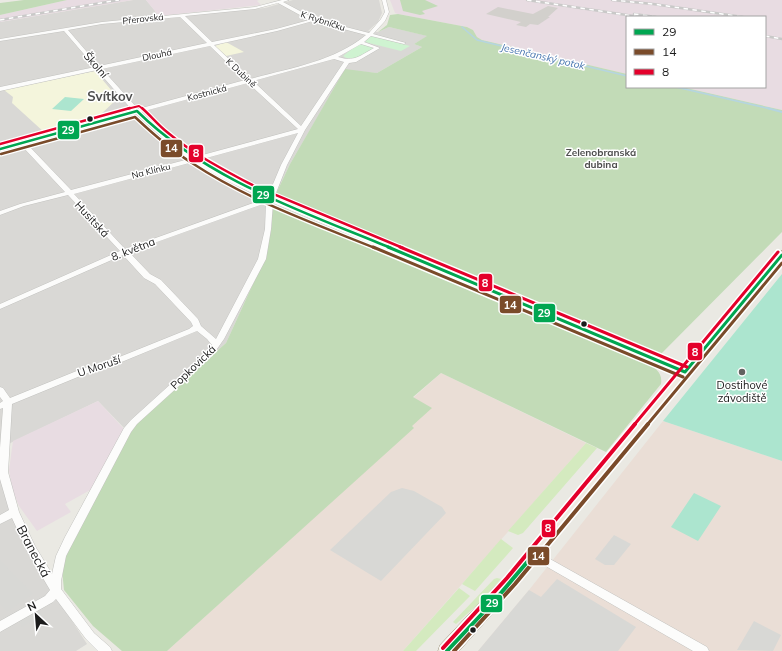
<svg xmlns="http://www.w3.org/2000/svg" width="782" height="651" font-family="Mulish,sans-serif">
<rect width="100%" height="100%" fill="#eae9e3"/>
<path fill="#d9d8d5" d="M133 0H146L161 18 265 8 293 0H379L382 13 378 22 368 31 378 32 389 27 428 36 414 44 422 47 377 73 345 70 290 164 275 196 271 231 265 258 226 343 127 431 98 401 0 448V22Z
M0 478 50 587 87 644 76 651H0Z"/>
<path fill="#e8dce2" d="M67 0H133L0 22V15Z
M146 0H259L257 1 261 5 159 16Z
M390 0H782V110L682 87H765V17H627V74L482 40 477 37 473 30 467 27 398 14 395 13Z
M98 401 124 429 92 489 65 504 71 512 37 531 19 506 12 490 9 470 13 441Z"/>
<path fill="#f4f5dc" d="M226 42 244 52 226 56 215 46Z
M95 71 118 98 97 118 45 133 12 103 13 97 4 90Z"/>
<path fill="#eaded6" d="M441 373 586 443 403 651H167L413 428 411 426 413 398Z
M663 421 782 461V651H478L529 590Z"/>
<path fill="#d4eabf" d="M586 443 597 448 523 533 518 535 508 531Z
M501 539 513 548 475 591 462 584Z
M497 578 501 579 477 605 456 624 453 622 494 579Z
M459 588 470 596 416 651H403Z"/>
<path fill="#c2dbb7" d="M24 0H67L0 15V3Z
M400 0H425L438 6 422 11 425 14 420 15 403 11Z
M398 14 467 27 473 30 477 37 482 40 627 74V87H682L782 110V232L658 357 275 196 290 164 345 69 377 73 422 47 414 44 427 36 389 27 378 32 387 25 390 15Z
M273 204 647 362C655 368 663 373 661 384L606 452 441 373 413 397 432 408 412 426 414 428 167 651H122L93 626 64 590 62 570 71 540 127 431 226 343 265 258 271 231Z"/>
<path fill="#cff3d1" d="M370 36H373L410 46 401 51 365 42Z
M364 44 376 48C366 53 353 64 343 56L357 45Z"/>
<path fill="#ace5cf" d="M65 97 84 99 71 111 52 109Z
M782 274V461L663 421Z
M694 493 721 506 698 541 671 527Z"/>
<path fill="#d8d8d5" d="M402 488 414 491 442 507 446 513 381 581 330 550 391 492Z
M614 535 631 544 614 565H605L595 559Z
M0 560 33 594 7 612 0 604Z
M557 579 636 627 618 651H478L529 590 541 597Z
M38 606 43 616 22 627 17 618Z
M754 621 781 635 773 651 737 650Z"/>
<g fill="none" stroke-linecap="round" stroke-linejoin="round">
<path stroke="#b5d5e0" stroke-width="1.5" d="M462 27 477 40 627 76
M676 87 771 109"/>
<path stroke="#b5d5e0" stroke-width="2" d="M767 108 782 112"/>
</g>
<path fill="#d2d0cc" d="M548 6 558 8 548 17H550L538 25 530 24 526 27 516 25 521 22 486 14 498 7 533 14Z"/>
<g fill="none" stroke-linecap="round" stroke-linejoin="round">
<defs>
<path id="minor" d="M282 0H289L283 2 315 19 369 33 381 19 385 12 382 0H386L389 12 385 21 373 34 406 43 404 44 371 36 364 42 380 48 356 62 349 63 305 130 287 165 274 198 688 370 689 372 688 374H682L273 203 271 229 266 259 224 339 212 356 137 424 131 432 66 556 61 581V589L94 633 110 647 112 651H98L86 639 56 599 53 602 0 632V621L45 596 50 590 27 551 12 518 0 524V515L9 510 0 479V448L3 408 0 409V403L3 401 0 397V387L3 388 10 398 84 368 102 364 189 329 193 326 191 322 155 284 144 278 123 255 0 309V304L120 251 68 195 24 206 0 215V211L20 204 65 192 21 145 0 151V147L133 111 97 70 0 91V87L95 67 64 31 0 41V39L102 22 255 7ZM278 3 309 20 276 29 212 42 185 16 255 9ZM180 17 207 43 99 66 68 30 102 24ZM313 21 366 35C333 62 290 68 250 79L214 45 277 31ZM361 44 374 48C359 56 355 62 338 57ZM210 46 245 80 138 109 102 69ZM334 59 344 62 301 126 253 81ZM248 83 298 129 195 157 171 140 141 112ZM136 114 167 142 189 159 71 190 27 144ZM298 133 281 165 268 196 229 177 199 160ZM193 162 225 180 264 199 125 249 74 194ZM266 203 265 229 258 259 216 339 201 326 198 319 161 280 150 274 129 252ZM197 331 207 339 212 345 206 352 131 420 124 428 65 537 56 556 52 574 35 546 19 512 8 472 12 404 90 372 107 368Z
M534 550 707 647 709 651H693L530 557 529 554 530 551Z"/>
<path id="primary" d="M782 251V263L517 586 459 651H438L440 645 505 576 778 253Z"/>
</defs>
<use href="#minor" stroke="#c2c2bf" stroke-width="1"/>
<use href="#primary" stroke="#a09780" stroke-width="1"/>
<use href="#minor" fill="#fcfcfb" fill-rule="evenodd"/>
<use href="#primary" fill="#f0ebe2" fill-rule="evenodd"/>
<defs>
<path id="rail" d="M527 0 640 17
M612 0 653 4 743 17
M634 14 656 17
M0 20 119 0
M765 36 782 39"/>
</defs>
<use href="#rail" stroke="#c9c9c8" stroke-width="2.5"/>
<use href="#rail" stroke="#fff" stroke-width="1.5" stroke-dasharray="4.5" stroke-linecap="butt"/>
<defs>
<path id="bus-1-far2" d="M137 111C207 180 302 211 391 248
M0 149 137 111"/>
<path id="bus-1-far1" d="M388 247 685 372
M685 372 782 255"/>
<path id="bus-1" d="M447 651 495 600 534 554"/>
<path id="bus-2-far2" d="M1 154 135 117C153 134 171 150 192 163 248 200 313 223 375 248"/>
<path id="bus-2-far1" d="M373 247 683 377
M647 425 782 263"/>
<path id="bus-2" d="M454 651 515 584 648 424"/>
<path id="bus-3-far3" d="M127 109 139 106 143 109"/>
<path id="bus-3-far2" d="M142 108C151 116 158 125 167 132 193 154 224 170 254 186L403 248
M0 144 130 108"/>
<path id="bus-3-far1" d="M400 247 687 367
M634 425 778 252"/>
<path id="bus-3" d="M443 648 507 578 635 424"/>
</defs>
<use href="#bus-1-far2" stroke="#fff" stroke-width="5"/>
<use href="#bus-1-far1" stroke="#fff" stroke-width="6"/>
<use href="#bus-1" stroke="#fff" stroke-width="7"/>
<use href="#bus-2-far2" stroke="#fff" stroke-width="5"/>
<use href="#bus-2-far1" stroke="#fff" stroke-width="6"/>
<use href="#bus-2" stroke="#fff" stroke-width="7"/>
<use href="#bus-3-far3" stroke="#fff" stroke-width="4"/>
<use href="#bus-3-far2" stroke="#fff" stroke-width="5"/>
<use href="#bus-3-far1" stroke="#fff" stroke-width="6"/>
<use href="#bus-3" stroke="#fff" stroke-width="7"/>
<use href="#bus-1-far2" stroke="#00a651" stroke-width="2.5"/>
<use href="#bus-1-far1" stroke="#00a651" stroke-width="3"/>
<use href="#bus-1" stroke="#00a651" stroke-width="4"/>
<use href="#bus-2-far2" stroke="#7a4b2a" stroke-width="2.5"/>
<use href="#bus-2-far1" stroke="#7a4b2a" stroke-width="3"/>
<use href="#bus-2" stroke="#7a4b2a" stroke-width="4"/>
<use href="#bus-3-far3" stroke="#e4002b" stroke-width="2"/>
<use href="#bus-3-far2" stroke="#e4002b" stroke-width="2.5"/>
<use href="#bus-3-far1" stroke="#e4002b" stroke-width="3"/>
<use href="#bus-3" stroke="#e4002b" stroke-width="4"/>
</g>
<g fill="#1b1b1b" stroke="#fff" stroke-width="1.5">
<circle cx="90" cy="119" r="3.5"/>
<circle cx="584" cy="324" r="3.5"/>
<circle cx="473" cy="630" r="3.5"/>
</g>
<circle fill="#636361" stroke="#fff" stroke-width="1.5" cx="742" cy="372" r="4"/>
<g text-anchor="middle" stroke-width="3" stroke-linejoin="round" paint-order="stroke">
<g font-size="9" fill="#1b1b1b" stroke="#fff">
<text transform="translate(143 19) rotate(-6)" y="3">Přerovská</text>
<text transform="translate(323 21) rotate(18)" y="3">K Rybníčku</text>
<text transform="translate(157 55) rotate(-12)" y="3">Dlouhá</text>
<text transform="translate(241 73) rotate(43)" y="3">K Dubině</text>
<text transform="translate(207 93) rotate(-15)" y="3">Kostnická</text>
<text transform="translate(151 171) rotate(-14)" y="3">Na Klínku</text>
</g>
<g font-size="10" font-style="italic" fill="#4574ae" stroke="#fff">
<text transform="translate(543 56) rotate(13)" y="4">Jesenčanský potok</text>
</g>
<g font-size="10" font-weight="bold" fill="#4e4e4e" stroke="#fff">
<text x="601" y="156">Zelenobranská<tspan x="601" dy="12">dubina</tspan></text>
</g>
<g font-size="11" fill="#1b1b1b" stroke="#fff">
<text transform="translate(96 65) rotate(49)" y="4">Školní</text>
<text transform="translate(92 219) rotate(47)" y="4">Husitská</text>
<text transform="translate(133 249) rotate(-21)" y="4">8. května</text>
<text transform="translate(99 366) rotate(-19)" y="4">U Moruší</text>
<text transform="translate(193 367) rotate(-44)" y="4">Popkovická</text>
</g>
<g font-size="11" fill="#1b1b1b" stroke="#fff">
<text x="742" y="389">Dostihové<tspan x="742" dy="13">závodiště</tspan></text>
</g>
<g font-size="13" font-weight="bold" fill="#4e4e4e" stroke="#fff">
<text x="110" y="101">Svítkov</text>
</g>
<g font-size="13" fill="#1b1b1b" stroke="#fff">
<text transform="translate(34 551) rotate(62)" y="5">Branecká</text>
</g>
</g>
<g stroke="#fff" stroke-width="1.5">
<rect x="57" y="120" width="23" height="20" rx="4" fill="#00a651"/>
<rect x="160" y="139" width="23" height="19" rx="4" fill="#7a4b2a"/>
<rect x="188" y="144" width="16" height="19" rx="4" fill="#e4002b"/>
<rect x="252" y="185" width="23" height="19" rx="4" fill="#00a651"/>
<rect x="478" y="273" width="15" height="19" rx="4" fill="#e4002b"/>
<rect x="499" y="295" width="23" height="19" rx="4" fill="#7a4b2a"/>
<rect x="533" y="303" width="23" height="20" rx="4" fill="#00a651"/>
<rect x="687" y="342" width="16" height="19" rx="4" fill="#e4002b"/>
<rect x="541" y="519" width="15" height="19" rx="4" fill="#e4002b"/>
<rect x="527" y="546" width="23" height="20" rx="4" fill="#7a4b2a"/>
<rect x="480" y="594" width="23" height="19" rx="4" fill="#00a651"/>
</g>
<g font-size="11" text-anchor="middle" font-weight="bold" fill="#fff">
<text x="68" y="134">29</text>
<text x="171" y="152">14</text>
<text x="196" y="157">8</text>
<text x="263" y="199">29</text>
<text x="485" y="287">8</text>
<text x="510" y="309">14</text>
<text x="544" y="317">29</text>
<text x="695" y="356">8</text>
<text x="548" y="532">8</text>
<text x="538" y="560">14</text>
<text x="492" y="607">29</text>
</g>
<rect x="626" y="16" width="140" height="72" fill="#ffffff" stroke="#a4a4a4"/>
<rect x="634" y="29" width="20" height="6" fill="#00a651" stroke="#a4a4a4"/>
<text x="662" y="36" font-size="12" fill="#1b1b1b">29</text>
<rect x="634" y="49" width="20" height="6" fill="#7a4b2a" stroke="#a4a4a4"/>
<text x="662" y="56" font-size="12" fill="#1b1b1b">14</text>
<rect x="634" y="69" width="20" height="6" fill="#e4002b" stroke="#a4a4a4"/>
<text x="662" y="76" font-size="12" fill="#1b1b1b">8</text>
<g transform="translate(36 615) rotate(334)" stroke="#ffffff" stroke-width="3" paint-order="stroke">
<path d="M0-3L7 15L0 10L-7 15Z" fill="#1b1b1b"/>
<text y="-6" font-size="11" font-weight="bold" text-anchor="middle" fill="#1b1b1b">N</text>
</g>
</svg>
